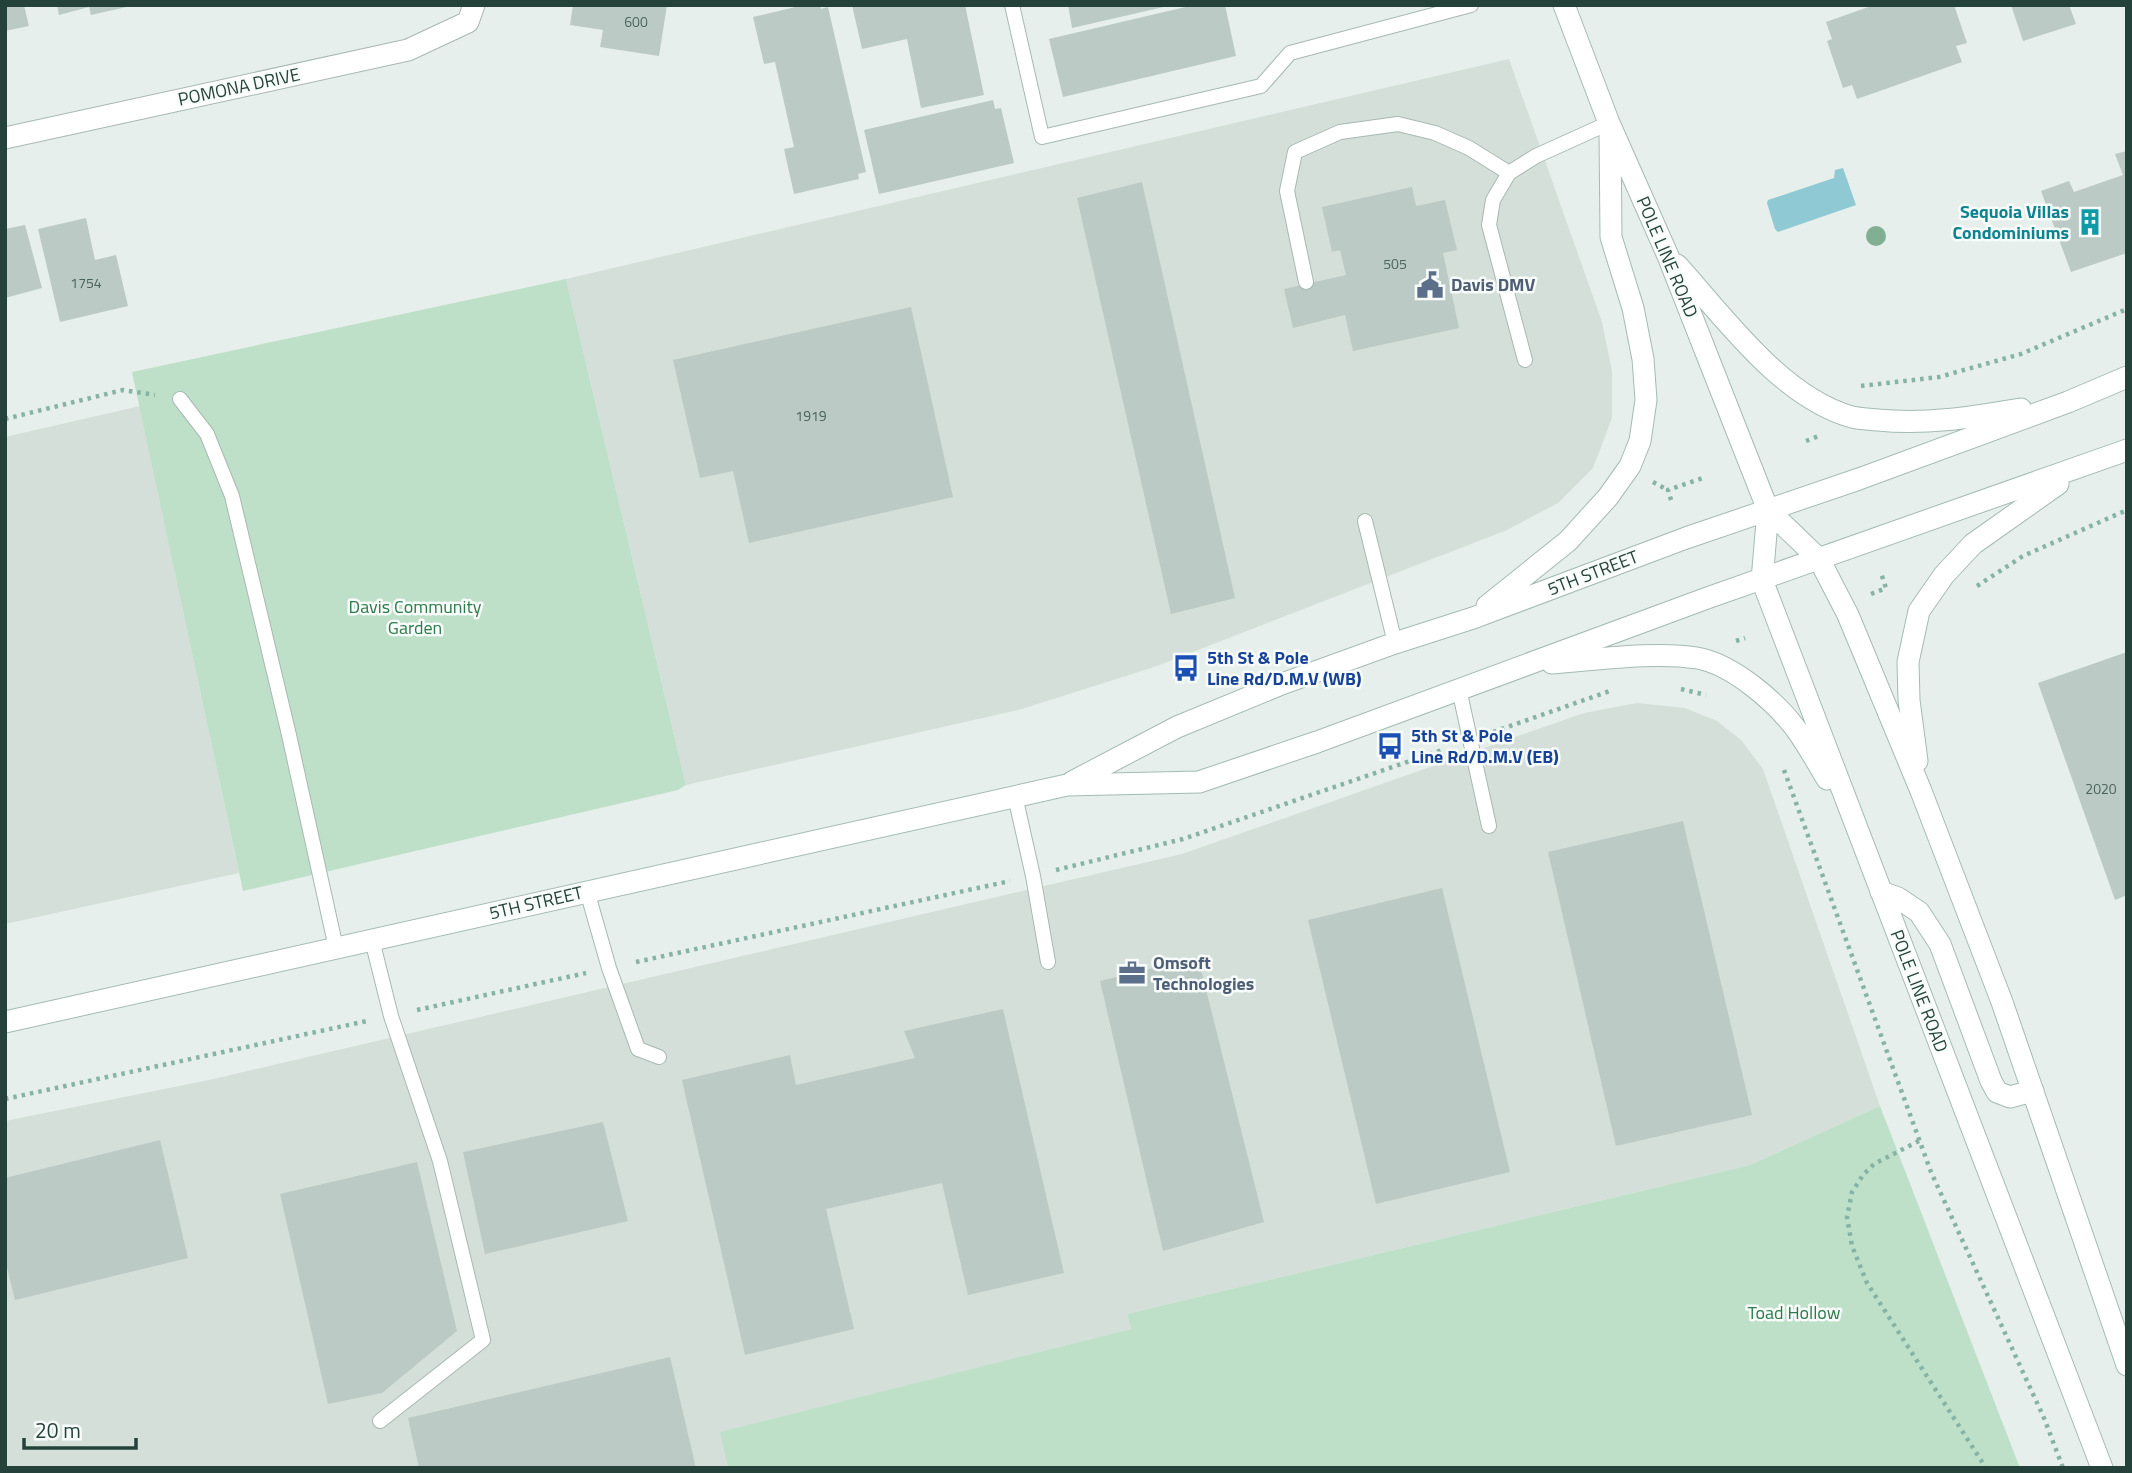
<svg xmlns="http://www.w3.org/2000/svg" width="2132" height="1473" font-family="'Titillium Web',sans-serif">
<rect width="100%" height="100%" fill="#e6efeb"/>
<path fill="#d4dfda" d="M1509 59 1602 322 1612 371V418L1593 468 1558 503 1507 530 1154 667 1022 709 686 785 566 279Z
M140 406 239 873 5 924V437Z
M1637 703 1685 708 1717 721 1741 740 1763 769 1880 1106 1750 1165 1127 1314 1131 1329 721 1432 728 1468H5V1121L209 1080 1182 854 1584 713Z"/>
<path fill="#bfe0c8" d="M566 279 686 785 678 790 243 891 132 372Z
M1880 1106 2020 1468H728L720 1432 1131 1329 1127 1314 1750 1165Z"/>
<path fill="#8ec9d4" d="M1843 168 1856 205 1778 232 1775 229 1767 203 1768 200 1834 178 1835 170Z"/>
<path fill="#bbcac4" d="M5 5H24L29 26 5 31Z
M57 5H131V6L91 15 89 7 59 15Z
M573 5H667L659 56 600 47 603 30 570 25Z
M804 5H820L821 9 828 7 866 172 858 174 859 179 794 194 784 149 794 147 775 62 764 64 753 17Z
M852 5H965L984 95 921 108 907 39 862 49Z
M1068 5H1167L1168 6 1072 28Z
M1194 5H1225L1236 56 1063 97 1049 39Z
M1874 5H1954L1967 43 1956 46 1962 62 1857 99 1852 85 1843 88 1827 41 1832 39 1826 22Z
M2011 5H2069L2076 24 2023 41Z
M993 100 995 109 1001 108 1014 163 879 194 864 130Z
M2127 151V253L2071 272 2041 191 2069 181 2074 192 2123 175 2115 154Z
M1142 182 1235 598 1171 614 1077 198Z
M1412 187 1416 206 1445 200 1457 250 1443 253 1459 328 1353 351 1345 315 1293 328 1284 289 1346 275 1340 250 1332 252 1322 207Z
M86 218 95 260 116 255 128 306 60 322 38 229Z
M25 225 42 288 5 298V229Z
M911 307 953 497 749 543 733 471 700 478 673 360Z
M2127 652V895L2115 900 2038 683Z
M1683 821 1752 1115 1616 1146 1548 852Z
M1442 888 1510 1172 1376 1204 1308 920Z
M1198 957 1264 1222 1163 1251 1100 981Z
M1003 1009 1064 1273 968 1295 942 1183 826 1209 854 1329 745 1355 682 1080 790 1055 796 1085 915 1058 904 1031Z
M603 1122 628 1221 485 1254 463 1152Z
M160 1140 188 1258 15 1300 5 1259V1178Z
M417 1162 457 1331 382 1393 328 1404 280 1194Z
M670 1357 696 1468H419L408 1418Z"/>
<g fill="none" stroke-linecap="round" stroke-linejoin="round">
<defs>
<path id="service" d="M1012 5 1042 137 1261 86 1290 53 1471 5
M1306 282 1287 191 1295 152 1340 132 1398 124 1435 133 1469 148 1509 173
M1525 360 1489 225 1493 200 1509 173 1536 156 1609 123
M180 399 207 434 232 496 289 735 336 948
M1365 521 1395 643
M1459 689 1489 826
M1015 796 1033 876 1048 962
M587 891 609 968 638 1049 659 1057
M372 940 391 1016 440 1161 483 1340 380 1421"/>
<path id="minor" d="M5 138 408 50 468 22 474 5"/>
<path id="secondary" d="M1564 5 1609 123 1668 256 1768 510 1819 559 1848 615 1921 791 2002 1002 2127 1365
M1677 265C1725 318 1781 397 1852 417 1860 419 1870 419 1878 420 1927 425 1973 417 2021 409
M1768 510 1762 580 2102 1468
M1487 606 1568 541 1608 497 1630 466 1640 441 1646 400 1643 359 1633 308 1611 237 1610 132
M1552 663C1595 660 1654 651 1697 658 1732 664 1775 701 1796 729 1807 744 1817 762 1827 779
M1917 761 1909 700 1908 662 1919 611 1944 575 1973 544 2058 484
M1072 782 1177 727 1279 685 1395 643 1473 618 1686 538 1859 479 2068 402 2127 377
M1881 892 1898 898 1919 912 1940 944 1991 1081 1997 1092 2010 1097 2033 1091
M5 1022 1067 785 1199 782 1317 742 1710 597 2127 450"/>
</defs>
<use href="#service" stroke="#a8b8b2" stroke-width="16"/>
<use href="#minor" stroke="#a8b8b2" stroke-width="23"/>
<use href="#secondary" stroke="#a4bbb3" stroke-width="23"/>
<path stroke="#86b3a5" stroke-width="4.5" stroke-dasharray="3.5 5" stroke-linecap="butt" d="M1861 386 1939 377 2021 354 2127 309
M5 419 123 390 155 395
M1806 441 1819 436
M1653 482 1668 490
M1671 500 1668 490 1703 478
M1977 586 2023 556 2127 510
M1871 594 1886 588 1881 573
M1736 641 1745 638
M1681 689 1706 695
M1493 732 1610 691
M1784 770 1931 1172 2044 1418 2063 1468
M1056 870 1183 839 1445 749
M636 962 1010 881
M417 1010 586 973
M5 1099 367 1021
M1919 1141 1874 1164 1863 1175 1852 1192 1847 1217 1852 1246 1867 1283 1986 1468"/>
<use href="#service" stroke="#fff" stroke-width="14"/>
<use href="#minor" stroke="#fff" stroke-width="21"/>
<use href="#secondary" stroke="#fff" stroke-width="21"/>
</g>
<circle fill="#80af93" cx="1876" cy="236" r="10"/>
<defs>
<symbol id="building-bare" viewBox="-9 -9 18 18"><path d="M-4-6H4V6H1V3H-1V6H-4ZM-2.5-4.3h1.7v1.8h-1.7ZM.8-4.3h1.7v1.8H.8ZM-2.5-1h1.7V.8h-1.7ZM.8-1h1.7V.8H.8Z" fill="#0f9aa8" stroke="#f7fbf9" stroke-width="2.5" paint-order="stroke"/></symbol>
<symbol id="civic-bare" viewBox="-9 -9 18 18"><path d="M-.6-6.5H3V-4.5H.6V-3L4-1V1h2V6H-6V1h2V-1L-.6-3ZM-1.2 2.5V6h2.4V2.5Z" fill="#5c6f8a" stroke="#f7fbf9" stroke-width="2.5" paint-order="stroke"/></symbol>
<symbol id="bus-bare" viewBox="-9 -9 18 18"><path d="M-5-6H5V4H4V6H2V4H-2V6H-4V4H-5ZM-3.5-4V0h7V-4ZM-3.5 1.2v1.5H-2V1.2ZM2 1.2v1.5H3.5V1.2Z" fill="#1a4fb4" stroke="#f7fbf9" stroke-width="2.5" paint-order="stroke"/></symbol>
<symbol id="office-bare" viewBox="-9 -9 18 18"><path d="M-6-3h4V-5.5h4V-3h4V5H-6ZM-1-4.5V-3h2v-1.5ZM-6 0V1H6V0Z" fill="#5c6f8a" stroke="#f7fbf9" stroke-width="2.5" paint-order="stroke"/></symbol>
</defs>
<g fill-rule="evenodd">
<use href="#building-bare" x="2071" y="203" width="38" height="38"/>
<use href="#civic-bare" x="1411" y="266" width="38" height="38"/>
<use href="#bus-bare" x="1167" y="649" width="38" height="38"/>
<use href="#bus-bare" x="1371" y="727" width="38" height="38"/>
<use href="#office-bare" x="1113" y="954" width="38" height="38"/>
</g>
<g text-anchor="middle" stroke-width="5" stroke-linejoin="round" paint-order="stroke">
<g font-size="14" fill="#4a645c">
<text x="636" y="27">600</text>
<text x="1395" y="269">505</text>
<text x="86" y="288">1754</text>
<text x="811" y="421">1919</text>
<text x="2101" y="794">2020</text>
</g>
<g font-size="18" fill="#24423a" stroke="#f7fbf9">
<text transform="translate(239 87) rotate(-12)" y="6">POMONA DRIVE</text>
<text transform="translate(1667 257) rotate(67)" y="6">POLE LINE ROAD</text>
<text transform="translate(1593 573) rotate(-21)" y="6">5TH STREET</text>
<text transform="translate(536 903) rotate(-13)" y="6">5TH STREET</text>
<text transform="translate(1919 991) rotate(69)" y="6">POLE LINE ROAD</text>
</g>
<g font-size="18" font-weight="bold" fill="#0d838f" stroke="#f7fbf9" text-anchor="end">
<text x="2069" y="218">Sequoia Villas<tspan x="2069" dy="21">Condominiums</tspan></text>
</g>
<g font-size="18" font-weight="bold" fill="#4e5e75" stroke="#f7fbf9" text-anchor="start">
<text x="1451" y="291">Davis DMV</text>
<text x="1153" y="969">Omsoft<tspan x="1153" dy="21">Technologies</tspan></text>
</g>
<g font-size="18" fill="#2d7a4b" stroke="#f7fbf9">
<text x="415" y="613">Davis Community<tspan x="415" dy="21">Garden</tspan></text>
<text x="1794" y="1319">Toad Hollow</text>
</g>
<g font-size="18" font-weight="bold" fill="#164399" stroke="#f7fbf9" text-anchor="start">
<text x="1207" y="664">5th St &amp; Pole<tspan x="1207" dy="21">Line Rd/D.M.V (WB)</tspan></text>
<text x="1411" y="742">5th St &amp; Pole<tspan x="1411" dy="21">Line Rd/D.M.V (EB)</tspan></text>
</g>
</g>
<rect width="2132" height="1473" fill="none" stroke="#24423a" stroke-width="14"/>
<path d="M24 1438v10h112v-10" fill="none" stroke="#24423a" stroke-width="3.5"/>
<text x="35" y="1438" font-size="21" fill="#24423a" stroke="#f7fbf9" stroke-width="5" paint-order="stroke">20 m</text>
</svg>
